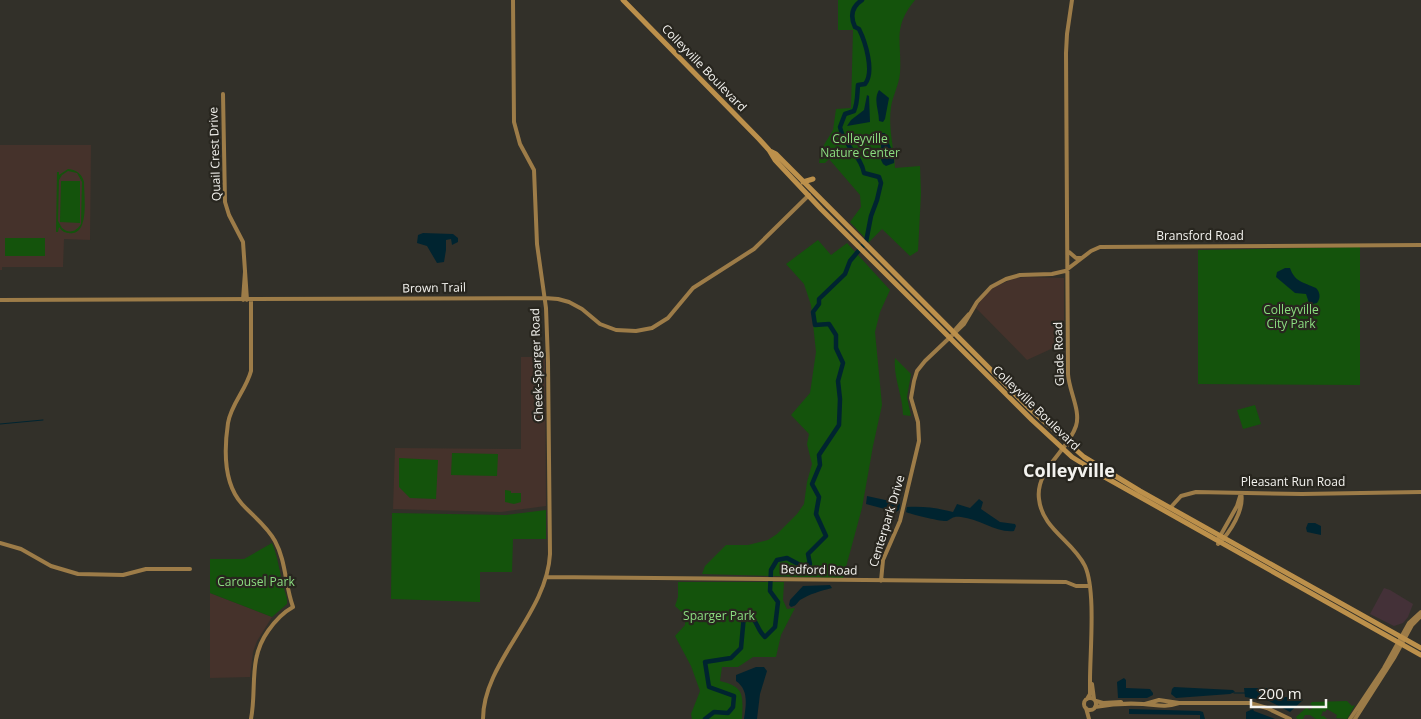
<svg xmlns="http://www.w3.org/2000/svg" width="1421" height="719" font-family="'Open Sans',sans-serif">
<rect width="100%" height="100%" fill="#323029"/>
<path fill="#45322b" d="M0 145H91L90 240 64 239 63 267H2V270H0Z
M1028 277 1064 278V343L1027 360 976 308 986 293 995 287 1015 278Z
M521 357H545L546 506 501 512 393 509 395 448 521 449Z
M210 593 272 617 257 641 253 652 250 677 210 678Z"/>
<path fill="#443138" d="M1384 588 1390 590 1413 604 1408 617 1403 623 1394 626 1370 614Z"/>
<path fill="#14530c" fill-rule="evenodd" d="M838 0H915C892 28 902 41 900 73 899 85 893 95 891 107 888 128 894 147 895 168L920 166 921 193 918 251 910 256 882 229 869 242 850 222 861 207 860 195 829 159 825 163H819L821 150 833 130 836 109 851 108 853 30H838Z
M68 169C77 170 82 174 84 182 84 195 89 231 73 233 67 234 62 232 59 227L58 232H56L57 172H59V175ZM68 171 77 173 82 182 81 224C76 232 69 234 62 228L58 221 59 180 62 175Z
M61 181H80V223L60 222Z
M5 238H45V256H5Z
M818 240 831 255 847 243 890 290 880 312 875 332 882 405 873 446 862 508 843 578 702 574 705 566 726 545H748L768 540 777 534 797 514 804 504 807 482 812 464 807 444 809 434 791 415 810 393 816 352 811 305 804 284 786 264Z
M1360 247V385L1198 384V250Z
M895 358 911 374 907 397 911 416 903 415C903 396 893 377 895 358Z
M1255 405 1261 424 1243 429 1237 410Z
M452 453 498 454 497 476 451 475Z
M399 458 438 460 436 499 410 498 399 487Z
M505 490 511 491V493H521V502L514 504 505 502Z
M546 510V539H513L512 572H480V602L391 599 392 513 506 515Z
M272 543C278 557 279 570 283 585 284 591 288 597 287 604L272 617 210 593V559H244Z
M678 582H784L783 600 787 609 795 608 781 635 776 657H753L738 667H722L720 681C745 687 743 695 742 719H692L691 714 700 691 691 666 675 636 685 625V615L675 606 678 597Z
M1347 701 1352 706 1355 705 1347 719 1336 718 1337 715 1327 709 1325 712 1323 711 1321 716H1324L1327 719H1316L1310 715H1305L1303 719H1297L1296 717 1306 708 1310 707 1308 708 1309 710 1312 709V705L1310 704 1312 702Z"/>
<path fill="#002430" d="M879 90 889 98 885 119 883 122 879 121C879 110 873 100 879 90Z
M867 95 869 96 870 122 847 126 851 120 864 110Z
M882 133H885C888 144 895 151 894 163L886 166 883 164 881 160V137Z
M423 233 453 234 458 238V242L452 245 451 239 446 240V250L444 262 437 263 427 246 417 243 418 235Z
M1285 268H1290C1295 282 1303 282 1316 288 1320 292 1321 298 1317 303L1313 304 1309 303 1306 294 1295 293 1276 277 1277 272Z
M867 496 899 503 900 505 899 510 896 512 866 504Z
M979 499 983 502 981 509 1000 522 1015 524 1016 526 1014 531C996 533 980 519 961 517 952 516 952 519 947 521 942 522 910 514 906 512L907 507C924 506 937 508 953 512L957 504 970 508Z
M1308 523H1315L1321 526V535L1307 532 1306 528Z
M830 585 832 588C820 591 810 594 800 600 796 604 796 606 791 607L789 605 790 600 803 586Z
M764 667 767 671 760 694 757 719H744C746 705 749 690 736 681V675L756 667Z
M1124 678 1126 680V688L1150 689 1153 693V695L1147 698H1118L1117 682Z
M1174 687 1233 690 1235 692 1230 694 1176 698 1171 694 1172 689Z
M1244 688H1270L1271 693 1277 697H1301L1303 700 1290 712 1269 701 1245 697Z
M1129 709 1200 711 1203 712 1205 719H1200V715L1129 714Z
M1253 709 1254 711 1275 719H1246V712Z"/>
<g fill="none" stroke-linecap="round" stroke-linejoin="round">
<path stroke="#002430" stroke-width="1" d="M0 424 43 420
M1234 693H1245"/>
<path stroke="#002430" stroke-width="4.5" d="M705 719 714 712 728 713 733 707 734 696 709 687 705 662 731 658 741 648 744 615 748 614C759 622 756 629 765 637L775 627 778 602 770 591 771 570 777 560 787 558 802 566 810 564 808 554 826 536 816 514 819 497 812 484 820 465 819 455 839 425 840 399 838 381 843 363 836 348V335L829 324 815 325 813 312 819 304V299L845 274 850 261 866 242 871 216 877 200 881 183 879 177 864 173C861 155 843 145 840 127L845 114 854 111C858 102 857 94 858 85L865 84C875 72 865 41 859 29L855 27C850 16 851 7 862 0"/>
<path stroke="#9d7c48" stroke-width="4" d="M1072 0 1067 34 1066 53 1068 374C1069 391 1081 411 1076 426 1068 451 1035 470 1039 499 1042 529 1073 541 1085 566 1096 590 1090 652 1090 680V694L1087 699
M223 94 225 202 229 215 243 242 247 300
M1069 252 1076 258H1081
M0 300 545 298 558 299 569 302 582 309 600 324 616 330 636 331 652 328 668 318 693 288 754 249 809 195
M243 300 245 272
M251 300V371C246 390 231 404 228 423 224 450 223 483 242 504 253 516 267 526 275 541 286 561 285 585 293 607 282 613 275 621 268 631 248 659 257 688 251 719
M954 331 969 314
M1171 507 1181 496 1196 492 1302 494 1421 492
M1219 538 1237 506 1241 493
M0 543 21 549 51 566 78 574 123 575 146 569H190
M1218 544C1230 533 1245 509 1241 493
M547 577 1066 582 1076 586H1090
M881 581 883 560 900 521 919 441 918 422 911 398 914 381 917 371 925 361 964 324 977 302 991 287 1006 279 1020 275 1052 274 1065 271 1091 251 1100 247 1421 245
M1092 684 1094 699
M1084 704a6 6 0 1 1 12 0a6 6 0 1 1-12 0Z
M1096 701 1103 703 1121 702
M1145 704 1159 700 1179 703H1250L1267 708 1290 719
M1095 707C1111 704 1127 703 1143 704 1159 705 1163 708 1179 703
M1086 708 1089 719
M483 719C483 662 547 614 550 554L548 362 546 308 537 244 534 170 520 144 514 122 513 0
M1350 719 1384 668 1409 623 1421 612
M1355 719 1394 658 1412 625 1421 616"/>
<path stroke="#bc904b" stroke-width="5" d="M623 0 759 139 769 150 775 160 821 209 1032 420 1072 457 1101 475 1421 655
M770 151 776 154 1030 409 1084 457 1140 491 1421 648
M803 182 813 179"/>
</g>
<g text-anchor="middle" stroke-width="4.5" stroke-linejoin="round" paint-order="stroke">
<g font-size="12" fill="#f4f3ef" stroke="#28261f">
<text transform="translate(704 68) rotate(46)" y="4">Colleyville Boulevard</text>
<text transform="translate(215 154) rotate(-92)" y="4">Quail Crest Drive</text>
<text x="1200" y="240">Bransford Road</text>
<text transform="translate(434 288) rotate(-1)" y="4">Brown Trail</text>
<text transform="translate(1059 354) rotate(-92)" y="4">Glade Road</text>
<text transform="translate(537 365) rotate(-92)" y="4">Cheek-Sparger Road</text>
<text transform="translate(1036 408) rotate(44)" y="4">Colleyville Boulevard</text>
<text x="1293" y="486">Pleasant Run Road</text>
<text transform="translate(887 521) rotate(-73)" y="4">Centerpark Drive</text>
<text transform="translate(819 570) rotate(1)" y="4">Bedford Road</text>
</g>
<g font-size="12" fill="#8bdd80" stroke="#28261f">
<text x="860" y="143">Colleyville<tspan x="860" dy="14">Nature Center</tspan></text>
<text x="1291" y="314">Colleyville<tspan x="1291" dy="14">City Park</tspan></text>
<text x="256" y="586">Carousel Park</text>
<text x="719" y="620">Sparger Park</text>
</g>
<g font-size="18" font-weight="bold" fill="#f4f3ef" stroke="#28261f">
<text x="1069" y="477">Colleyville</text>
</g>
</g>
<path d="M1251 699v8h75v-8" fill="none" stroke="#f4f3ef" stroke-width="2.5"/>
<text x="1258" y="699" font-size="15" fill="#f4f3ef" stroke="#28261f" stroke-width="4" paint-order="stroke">200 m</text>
</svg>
